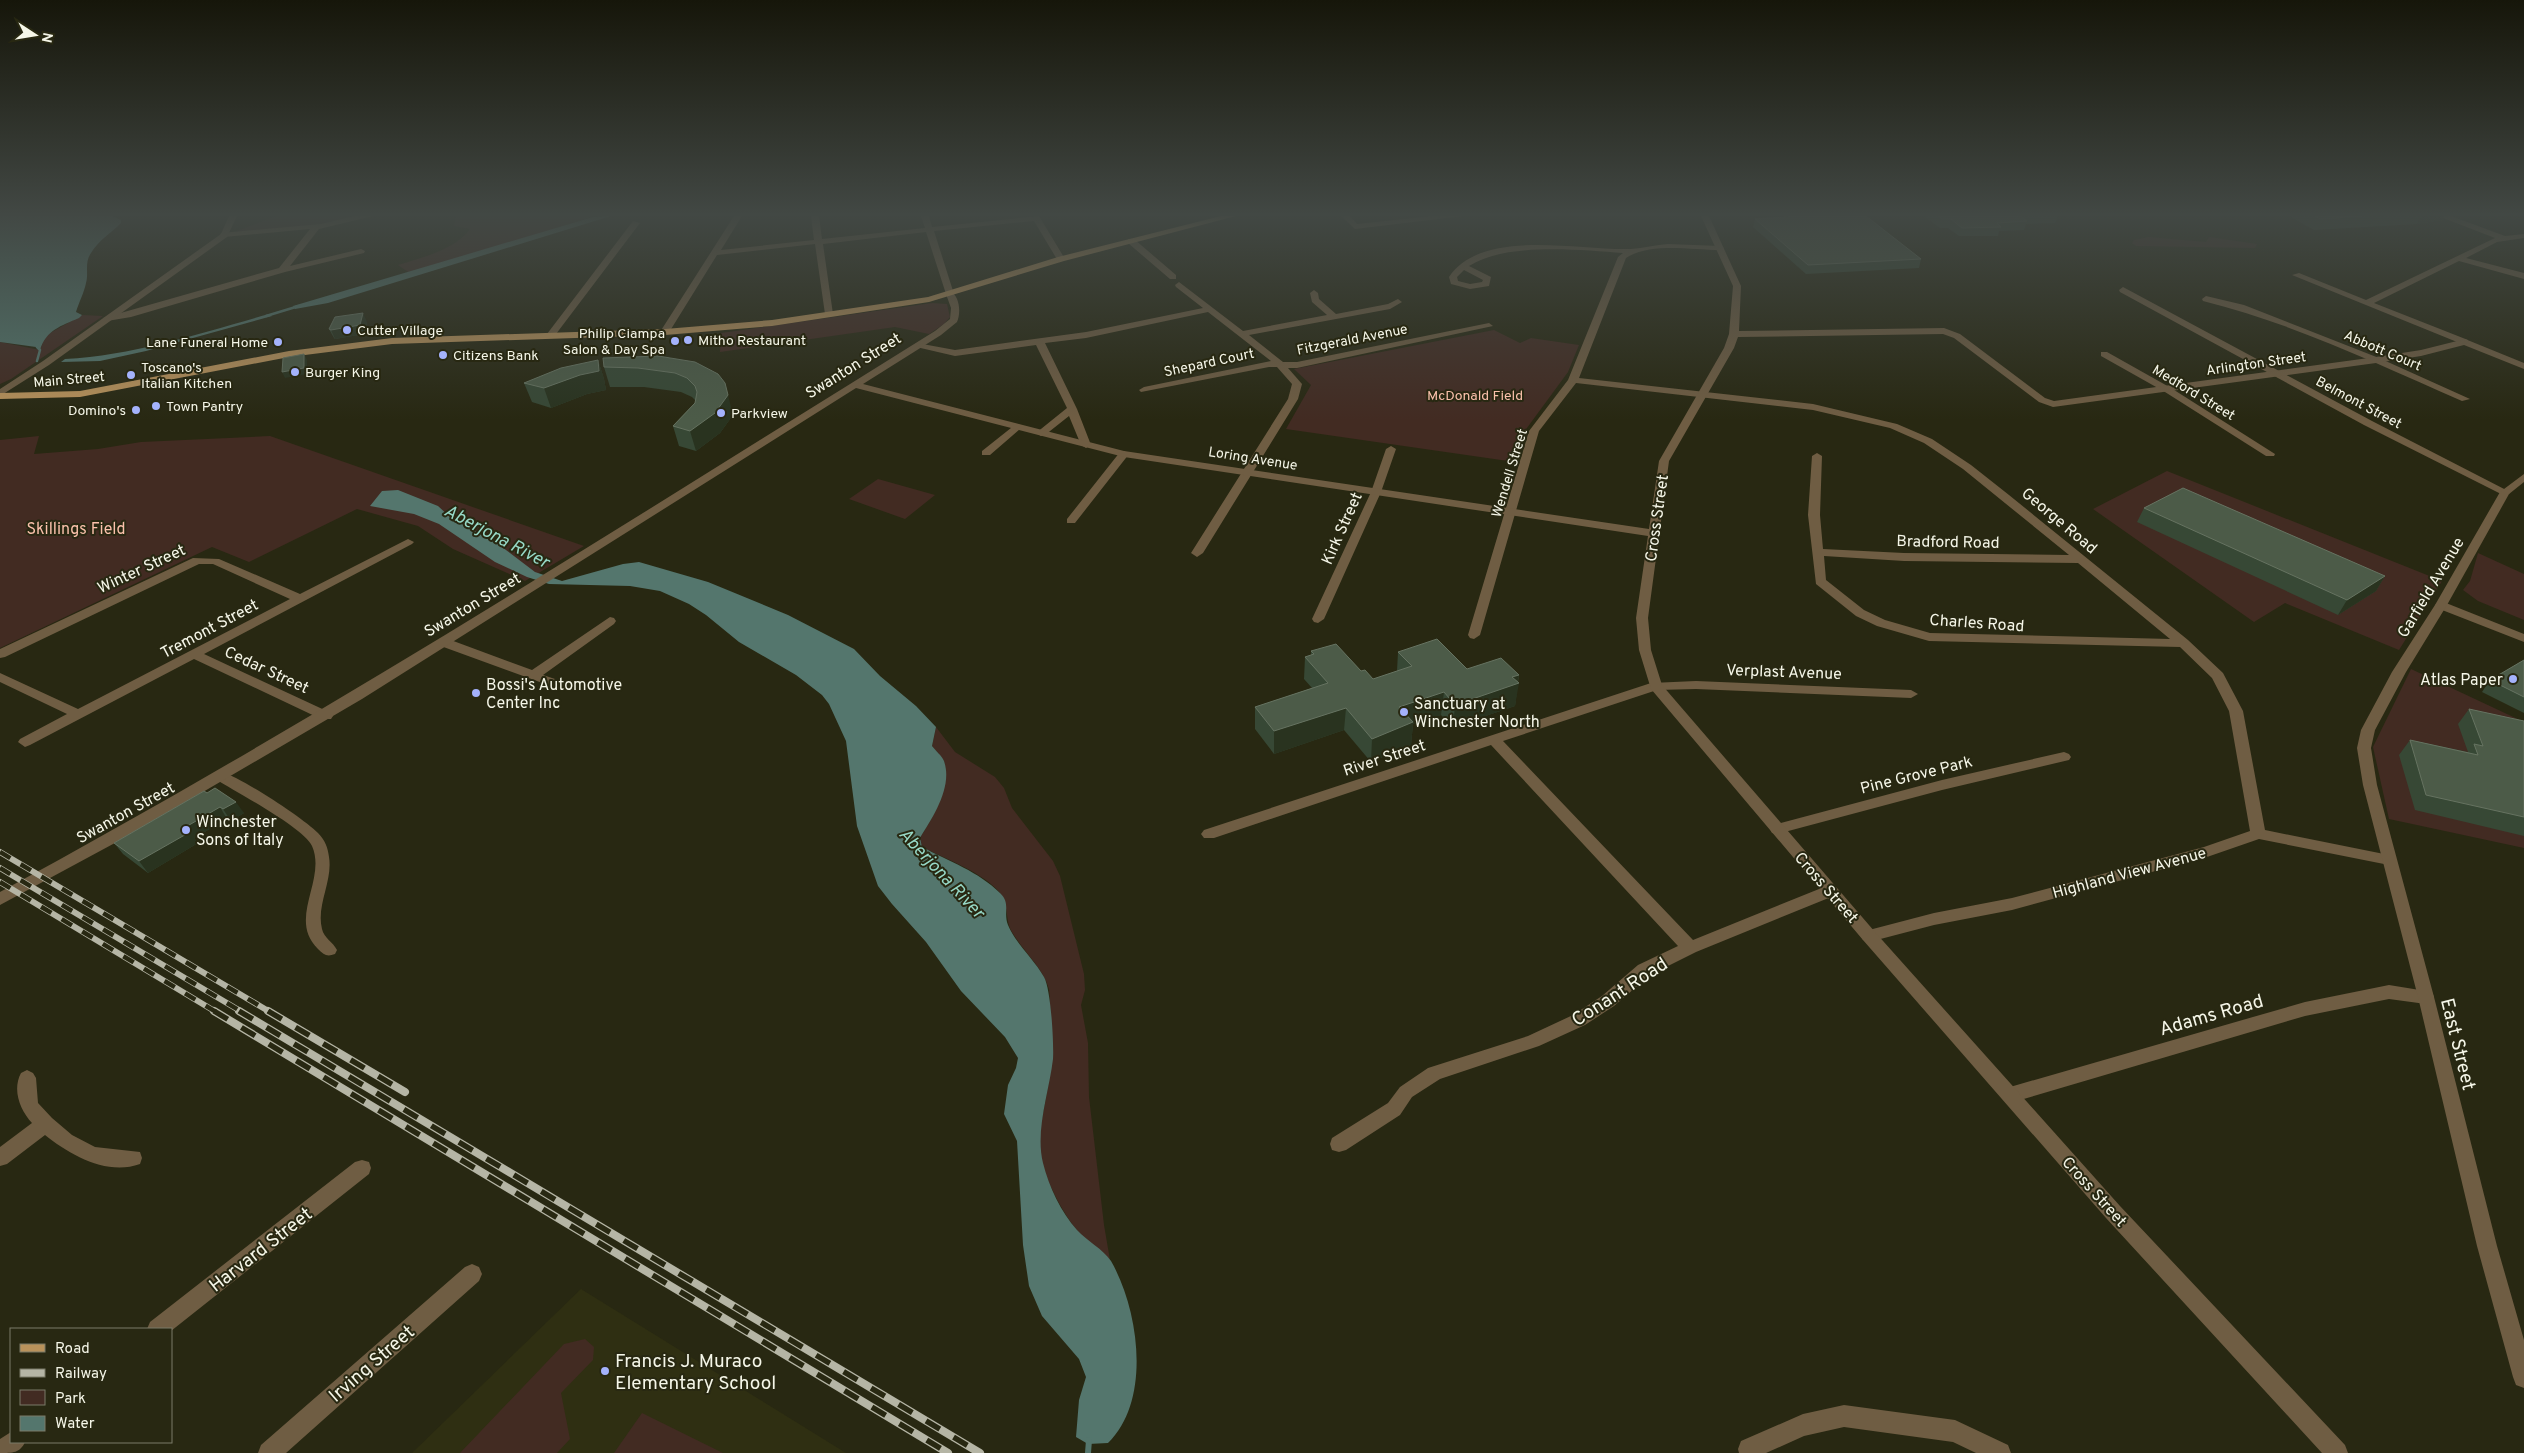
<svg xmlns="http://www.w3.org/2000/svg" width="2524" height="1453" font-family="Overpass,sans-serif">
<rect width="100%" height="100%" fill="#282812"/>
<path fill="#2f2f12" d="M581 1289 846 1453H412Z"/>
<path fill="#422b22" d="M276 216H362L311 226 241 233 237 231Z
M456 216H593L414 276 398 265C423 257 453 251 470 229L454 226Z
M2149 237 2206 242 2209 237 2257 244 2255 248 2136 246 2132 243 2134 240Z
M932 303 947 304 950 317 944 324 929 334 895 327 720 352 721 333Z
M82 315 103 316 11 379 0 384V342L40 350 45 336Z
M1494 330 1520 343 1531 338 1579 345 1568 372 1524 432 1515 462 1286 429 1311 385 1294 369Z
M39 436 34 454 98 449 141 442 270 436 584 546 525 581 453 549 418 526 357 509 249 562 212 547 0 648V440Z
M2167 471 2442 581 2399 650 2285 603 2254 622 2093 509Z
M878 479 935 495 905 519 849 499Z
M2478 553 2524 574V620L2478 601 2463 590 2470 581Z
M2411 669 2524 722V848L2389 819 2373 747Z
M936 727 955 752 995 777 1004 788 1012 808 1053 861 1060 876 1084 974 1085 990 1081 1005 1088 1043 1089 1097 1104 1225 1110 1260C1099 1250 1085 1241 1076 1229 1060 1209 1035 1162 1039 1136 1046 1094 1055 1066 1051 1023 1050 1016 1050 994 1049 989 1043 968 1023 951 1012 932 1005 921 1009 904 1000 893 984 873 946 859 922 847L920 838C933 817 951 788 944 761 942 757 935 750 932 746Z
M585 1339 594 1347 593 1360 561 1393 570 1439 557 1453H460L564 1344Z
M642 1413 723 1453H614Z"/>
<path fill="#54766d" d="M112 216 121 220V223C111 233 98 241 91 253 84 263 89 273 86 283 84 293 79 302 76 312L82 315 79 318C61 326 46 330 40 350L36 347 0 342V216Z
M611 216 328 303 295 309 293 306 593 217Z
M269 314 272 316 146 351 100 361 61 362 65 359C136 355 201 333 269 314Z
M398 490 438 506 451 518 498 544 535 572 562 581 623 564 639 562 708 582 788 615 854 649 880 676 916 706 936 727 932 746C935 750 942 756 944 761 953 787 933 817 920 838L922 847C949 861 979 872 1000 893 1011 903 1003 913 1008 925 1016 944 1034 959 1044 977 1051 989 1054 1044 1053 1059 1049 1093 1035 1130 1043 1163 1049 1187 1061 1212 1077 1230 1087 1241 1103 1249 1111 1261 1139 1310 1152 1400 1108 1443L1088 1444 1076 1437 1079 1400 1086 1377 1079 1359 1042 1316 1029 1286 1023 1245 1017 1141 1004 1114 1008 1085 1016 1068 1018 1058 1005 1037 961 991 926 942 892 904 878 886 857 826 846 741 829 704 822 695 796 675 739 642 706 615 689 604 660 591 630 586 549 584 527 577 495 562 439 524 414 514 370 506 382 491Z"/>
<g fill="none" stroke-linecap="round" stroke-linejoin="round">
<path stroke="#54766d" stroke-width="2.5" d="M266 316 299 306
M37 347 40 350 37 361"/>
<path stroke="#54766d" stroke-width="6" d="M1088 1453 1089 1440"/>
<path fill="#6f5d43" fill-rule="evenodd" d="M355 216H373L319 229 290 266 361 249 365 251 364 253 285 272 131 317 107 321 103 318 279 268 310 229 224 237 220 235 221 233 321 224Z
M734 216H742L721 250 814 240 811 216H819L822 239 925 228 921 216H929L932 227 1039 216 1065 259 1058 261 1034 221 934 231 954 294 950 297 946 294 926 232 823 244 833 314 829 317 825 314 815 244 717 255 668 334H662L660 332Z
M1341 216H1350L1357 224 1432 216H1463L1355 229Z
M2438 216H2451L2505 236 2524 234V238L2497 242 2466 258 2524 273V279L2459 261 2374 303 2468 340V344H2462L2292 275 2299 273 2366 300 2495 238Z
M633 221 640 223 553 338H547V334Z
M1128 239H1134L1176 275V279H1170L1128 243Z
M1668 244 1720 246 1724 248 1720 250C1691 250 1651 242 1626 258L1579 378 1813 404 1897 424 1932 439 1971 465 2009 495 2188 640 2223 673 2243 711 2265 830 2389 855 2394 856 2397 860 2394 864 2389 865 2259 839 2207 857 2012 910 1934 925 1869 942 1863 940 1861 936 1863 932 1869 930 1934 913 2012 898 2204 847 2250 831 2229 711 2212 678 2180 647 1929 641 1877 626 1856 616 1816 584 1808 515 1812 456 1817 453 1822 456 1820 515 1823 549 1904 553 2069 555 1963 469 1924 443 1890 428 1813 410 1576 383 1539 431 1480 635 1474 639 1470 638 1468 635 1529 431 1568 380 1618 257 1623 253C1580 250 1506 242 1469 266L1491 277 1489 286 1470 289 1451 284 1449 277C1483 227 1579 251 1631 249 1643 248 1656 245 1668 244ZM1464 270 1483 280 1482 282 1470 284 1458 281 1457 277ZM1824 556 1904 561 2078 563 2170 639 1930 633 1885 620 1864 610 1826 580Z
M1179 282 1243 331 1327 315 1312 302 1310 293 1314 290 1318 293 1319 299 1336 314 1388 304 1398 299 1402 302 1390 309 1249 335 1283 362H1297L1489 323 1493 326 1297 368H1288L1302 384 1298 399 1203 553 1197 557 1191 553 1288 399 1292 384 1277 367H1269L1141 392 1139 390 1144 387 1271 361 1208 312 1086 338 1045 343 1077 409 1091 445 1086 448 1081 445 1069 416 1045 435 1041 436 1036 433 1067 408 1036 345 955 356 912 346 917 343 955 350 1086 332 1203 308 1176 287 1175 285Z
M2123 287 2372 421 2510 492 2509 494H2501L2364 425 2120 292 2119 290Z
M2206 296 2244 305 2379 358 2470 399 2462 401C2378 364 2292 323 2203 301L2202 299Z
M2101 352H2107L2171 388 2275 454 2274 456H2266L2165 392 2101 356Z
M1016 424 1020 425V429L990 455H982V451Z
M1391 446 1396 449 1381 492 1324 619 1318 623 1314 622 1312 619 1371 492 1386 449Z
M1124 451 1129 454 1075 523H1067V519L1120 452Z
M408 539 414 542 412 544 204 654 331 713 333 716 331 719H321L194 659 30 745 25 747 18 742 20 739 67 714 0 682V673L78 709 290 599 213 564H199L5 657 0 658V649L193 558 219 559 300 594Z
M2441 601 2524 634V642L2437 608 2435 605Z
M610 617 614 618 616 621 614 624 543 675 564 682 566 685 564 688 559 689 438 645 437 642 443 638 448 639 532 670Z
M1696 681 1911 690 1918 694 1911 698 1696 689 1657 690 1503 741 1693 940 1824 887H1836L1838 891 1836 895 1696 952 1650 975 1614 1006 1585 1025 1539 1046 1440 1079 1412 1097 1400 1115 1346 1150 1339 1152 1332 1150 1330 1144 1332 1138 1388 1103 1400 1087 1428 1068 1528 1036 1573 1015 1602 996 1638 965 1678 946 1491 745 1214 838H1204L1201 834 1204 830 1651 683Z
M2064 752 2069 754 2071 757 2069 760 1942 790 1777 834 1772 833 1770 829 1772 825 1777 824 1942 780Z
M222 772C242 778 303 818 318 833 325 840 328 848 329 857 333 881 316 905 322 929 324 938 333 942 337 950L335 954C327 957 324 955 318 949 287 919 327 880 312 846 304 828 236 792 217 780L215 777Z
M2389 985 2432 992 2434 997 2432 1002 2426 1004 2389 999 2305 1016 2010 1103 2004 1100 2001 1095 2004 1090 2010 1087 2305 1002Z
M27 1070 33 1073 36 1078 38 1103 52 1118 72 1135 95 1147 140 1152 142 1158 140 1164C107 1176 70 1155 45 1135L7 1164 0 1166V1147L32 1123C20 1110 12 1090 21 1073Z
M362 1160 369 1162 371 1168 369 1174 171 1331 147 1329 150 1322 355 1162Z
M472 1264 479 1267 482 1274 479 1281 286 1453H258L261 1445 465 1267Z
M1844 1405 1955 1420 2008 1445 2011 1453H1976L1953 1442 1844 1427 1804 1436 1766 1453H1739L1738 1449 1741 1441 1803 1414Z
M11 1432V1442H25C20 1453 13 1453 0 1453V1439Z"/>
<path fill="#6f5d43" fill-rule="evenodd" d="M229 216H237L227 237 49 365 0 396V389L43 361 221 234Z
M1701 216H1709L1741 286 1739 331 1944 328 1960 334 2045 398 2054 401 2376 357 2421 350 2465 339 2524 363V369L2464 345 2421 356 2376 363 2053 407 2039 402 1954 338 1943 334 1738 337 1734 348 1669 461 1648 618 1651 650 1662 685 1875 932 2120 1206 2345 1445 2348 1453H2322L2106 1218 1863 940 1651 689 1639 650 1636 618 1648 536 1124 457 856 388 362 699 126 837 0 905V892C320 719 626 523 935 331L950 319 951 308 946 294 950 291C960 296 961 313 957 322L941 335 863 384 1124 451 1649 529 1659 461 1724 348 1729 334 1733 286Z
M2524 474V482L2509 494 2447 605 2406 672 2375 730 2371 748 2377 785 2434 997 2497 1246 2524 1340V1388L2516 1385 2513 1377 2477 1246 2418 997 2363 785 2357 748 2361 730 2392 672 2435 605 2500 492Z"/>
<path fill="#b9925b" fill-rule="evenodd" d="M1221 216H1236L1064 261 929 302 772 326 665 335 392 344 289 357 80 397 0 399V393L80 391 289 351 392 338 665 329 772 320 928 297 1058 257Z"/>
<defs>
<path id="rail-far1" d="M0 852 270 1012
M0 868 242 1012
M0 882 216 1012"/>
<path id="rail" d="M214 1011 948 1453
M239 1011 980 1453
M268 1011 405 1092"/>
</defs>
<use href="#rail-far1" stroke="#b5b5a5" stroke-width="6"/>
<use href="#rail" stroke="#b5b5a5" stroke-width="8"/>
<use href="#rail-far1" stroke="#282812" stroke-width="4.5" stroke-dasharray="12" stroke-linecap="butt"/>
<use href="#rail" stroke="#282812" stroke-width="5.5" stroke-dasharray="16" stroke-linecap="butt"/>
</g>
<path fill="#374835" d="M1924 216H2058L2055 223 2026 224 2024 230 1999 231 1998 236H1959L1948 228H1940Z
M2289 216H2444L2442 220 2417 224 2314 230Z
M1755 219 1921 259 1919 268 1806 274 1753 227Z
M367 322 364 334 335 339 334 338 329 329Z
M598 360 604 379 606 390 587 394 551 408 532 402 524 383Z
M695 362 733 415 720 433 696 451 679 446 673 426 695 403 696 401 692 397 681 392 644 387H610L604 367Z
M2144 508 2385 576 2376 591 2338 615 2137 522Z
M1311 651 1361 671 1373 679 1397 671 1398 652 1467 669 1519 675 1515 706 1453 727 1441 715 1413 724 1411 745 1371 762 1344 730 1274 754 1255 729V707L1312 688 1304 679 1305 657 1311 655Z
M2524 660V713L2482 692 2490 680Z
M2469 709 2524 721V836L2415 810 2399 755 2410 740 2468 752 2458 724Z
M204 791 244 813 231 821 227 819 194 838 198 843 148 873 123 854 114 843Z"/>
<path fill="#29331f" d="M2421 216H2444L2442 220 2417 224Z
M363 313 367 322 364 334 335 339 331 330Z
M304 354 307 360V374L285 378 282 372Z
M598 360 604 379 606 390 587 394 551 408 544 388 580 375Z
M725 383 733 415 720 433 696 451 690 431Z
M2385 576 2376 591 2338 615 2347 600Z
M1519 675 1517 684 1519 683 1515 706 1453 727 1455 705 1512 677Z
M1444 692 1441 715 1413 724 1411 745 1371 762 1372 739 1399 707Z
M1346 708 1344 730 1274 754V731Z
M236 802 244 813 231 821 223 809Z
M220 807 227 819 194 838 198 843 148 873 139 861 184 828Z"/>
<path fill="#4c5b48" stroke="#667361" d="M1802 216H1866L1921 259 1808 265 1755 219Z
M1938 216H2020L2027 221 1997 223 2001 227 1962 228 1951 219H1942Z
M2315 216H2362L2320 219Z
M363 313 360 325 331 330 329 329 335 317Z
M304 354V368L282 372 283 358Z
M658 356 695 362 718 374 725 383 728 395 715 413 690 431 673 426 695 403 697 392 695 386 687 378 675 373 638 368 604 367 603 358Z
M598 360 599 371 580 375 544 388 524 383 561 368Z
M2183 488 2385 576 2347 600 2144 508Z
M1437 639 1467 669 1501 658 1519 675 1512 677 1519 683 1455 705 1444 692 1399 707 1413 722 1372 739 1346 708 1274 731 1255 707 1328 683 1305 657 1314 654 1311 651 1336 644 1361 671 1365 670 1373 679 1412 666 1398 652Z
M2524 660V697L2490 680Z
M2469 709 2524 721V817L2426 795 2410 740 2478 755 2474 744 2483 746Z
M215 788 236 802 223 809 220 807 184 828 190 832 139 861 114 843 204 791 207 793Z"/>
<linearGradient id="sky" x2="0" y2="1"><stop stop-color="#16160a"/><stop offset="0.51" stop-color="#424844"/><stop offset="1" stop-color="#424844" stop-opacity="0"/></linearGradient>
<rect width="2524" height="420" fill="url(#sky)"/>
<g fill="#a4b2fc" stroke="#282812" stroke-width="2">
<circle cx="347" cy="330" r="5"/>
<circle cx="688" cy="340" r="5"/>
<circle cx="675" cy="341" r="5"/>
<circle cx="278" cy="342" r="5"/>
<circle cx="443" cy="355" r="5"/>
<circle cx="295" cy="372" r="5"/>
<circle cx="131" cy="375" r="5"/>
<circle cx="156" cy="406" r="5"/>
<circle cx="136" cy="410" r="5"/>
<circle cx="721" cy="413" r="5"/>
<circle cx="2513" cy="679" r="5"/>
<circle cx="476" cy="693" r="5"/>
<circle cx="1404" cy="712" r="5"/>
<circle cx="186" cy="830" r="5"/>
<circle cx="605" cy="1371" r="5"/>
</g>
<g text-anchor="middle" stroke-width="4" stroke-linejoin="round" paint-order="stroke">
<g font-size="14" fill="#f5f6e8" stroke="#282812" text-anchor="start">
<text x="357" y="335">Cutter Village</text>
<text x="665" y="338" text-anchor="end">Philip Ciampa<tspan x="665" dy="16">Salon &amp; Day Spa</tspan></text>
<text x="698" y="345">Mitho Restaurant</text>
<text x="268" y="347" text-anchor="end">Lane Funeral Home</text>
<text x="453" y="360">Citizens Bank</text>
<text x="141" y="372">Toscano's<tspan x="141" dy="16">Italian Kitchen</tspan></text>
<text x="305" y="377">Burger King</text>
<text x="166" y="411">Town Pantry</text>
<text x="126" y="415" text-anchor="end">Domino's</text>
<text x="731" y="418">Parkview</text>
</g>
<g font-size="14" fill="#f5f6e8" stroke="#282812">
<text transform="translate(1352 339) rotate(-11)" y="5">Fitzgerald Avenue</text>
<text transform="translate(2383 350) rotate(23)" y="5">Abbott Court</text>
<text transform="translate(1209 362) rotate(-12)" y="5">Shepard Court</text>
<text transform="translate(2256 363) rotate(-8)" y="5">Arlington Street</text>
<text transform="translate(69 379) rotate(-5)" y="5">Main Street</text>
<text transform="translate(2194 392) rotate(31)" y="5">Medford Street</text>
<text transform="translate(2359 402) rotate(28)" y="5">Belmont Street</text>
<text transform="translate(1253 458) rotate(9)" y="5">Loring Avenue</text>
<text transform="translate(1509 473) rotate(-73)" y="5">Wendell Street</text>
</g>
<g font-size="14" fill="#fac1ab" stroke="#282812">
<text x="1475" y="400">McDonald Field</text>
</g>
<g font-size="16" fill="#f5f6e8" stroke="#282812">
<text transform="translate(853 365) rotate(-32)" y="6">Swanton Street</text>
<text transform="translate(1656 518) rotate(-82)" y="6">Cross Street</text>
<text transform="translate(2060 520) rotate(40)" y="6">George Road</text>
<text transform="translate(1341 528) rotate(-66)" y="6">Kirk Street</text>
<text transform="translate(1948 541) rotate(1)" y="6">Bradford Road</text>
<text transform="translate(141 568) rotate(-25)" y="6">Winter Street</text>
<text transform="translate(2430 587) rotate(-59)" y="6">Garfield Avenue</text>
<text transform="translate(472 604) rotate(-31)" y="6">Swanton Street</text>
<text transform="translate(1977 622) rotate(4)" y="6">Charles Road</text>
<text transform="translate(209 628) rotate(-28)" y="6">Tremont Street</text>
<text transform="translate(267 669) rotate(25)" y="6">Cedar Street</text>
<text transform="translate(1784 671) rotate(2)" y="6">Verplast Avenue</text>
<text transform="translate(1384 757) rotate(-18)" y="6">River Street</text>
<text transform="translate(1916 774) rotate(-14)" y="6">Pine Grove Park</text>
<text transform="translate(125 812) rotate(-29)" y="6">Swanton Street</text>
<text transform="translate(2129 872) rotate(-15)" y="6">Highland View Avenue</text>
<text transform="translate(1827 887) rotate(49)" y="6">Cross Street</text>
<text transform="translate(2095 1191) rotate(48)" y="6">Cross Street</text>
</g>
<g font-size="16" fill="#fac1ab" stroke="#282812">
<text x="76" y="534">Skillings Field</text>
</g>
<g font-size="16" fill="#f5f6e8" stroke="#282812" text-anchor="start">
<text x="2503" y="685" text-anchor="end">Atlas Paper</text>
<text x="486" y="690">Bossi's Automotive<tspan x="486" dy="18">Center Inc</tspan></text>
<text x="1414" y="709">Sanctuary at<tspan x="1414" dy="18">Winchester North</tspan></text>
<text x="196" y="827">Winchester<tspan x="196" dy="18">Sons of Italy</tspan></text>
</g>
<g font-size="18" font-style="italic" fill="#97d9c7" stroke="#282812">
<text transform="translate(497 536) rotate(28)" y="6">Aberjona River</text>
<text transform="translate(942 873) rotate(47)" y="6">Aberjona River</text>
</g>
<g font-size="19" fill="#f5f6e8" stroke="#282812">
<text transform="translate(1619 991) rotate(-33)" y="7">Conant Road</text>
<text transform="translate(2211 1014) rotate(-16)" y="7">Adams Road</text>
<text transform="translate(2459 1044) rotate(76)" y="7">East Street</text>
<text transform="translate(260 1249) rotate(-38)" y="7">Harvard Street</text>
<text transform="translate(371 1363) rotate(-41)" y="7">Irving Street</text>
</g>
<g font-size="19" fill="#f5f6e8" stroke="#282812" text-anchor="start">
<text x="615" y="1367">Francis J. Muraco<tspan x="615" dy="22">Elementary School</tspan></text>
</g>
</g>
<rect x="10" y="1328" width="162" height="115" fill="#282812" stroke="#7a7a68"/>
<rect x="20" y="1344" width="25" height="8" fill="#b9925b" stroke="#7a7a68"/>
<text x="55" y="1353" font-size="15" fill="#f5f6e8">Road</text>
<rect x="20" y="1369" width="25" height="8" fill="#b5b5a5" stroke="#7a7a68"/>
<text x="55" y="1378" font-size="15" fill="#f5f6e8">Railway</text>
<rect x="20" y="1390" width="25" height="15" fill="#422b22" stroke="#7a7a68"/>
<text x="55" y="1403" font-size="15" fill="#f5f6e8">Park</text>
<rect x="20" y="1416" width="25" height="15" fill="#54766d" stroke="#7a7a68"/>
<text x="55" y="1428" font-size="15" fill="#f5f6e8">Water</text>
<g transform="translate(35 35) rotate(102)" stroke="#282812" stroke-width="4" paint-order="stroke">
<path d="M0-4L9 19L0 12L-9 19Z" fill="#f5f6e8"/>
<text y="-8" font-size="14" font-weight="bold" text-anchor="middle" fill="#f5f6e8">N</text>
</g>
</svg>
